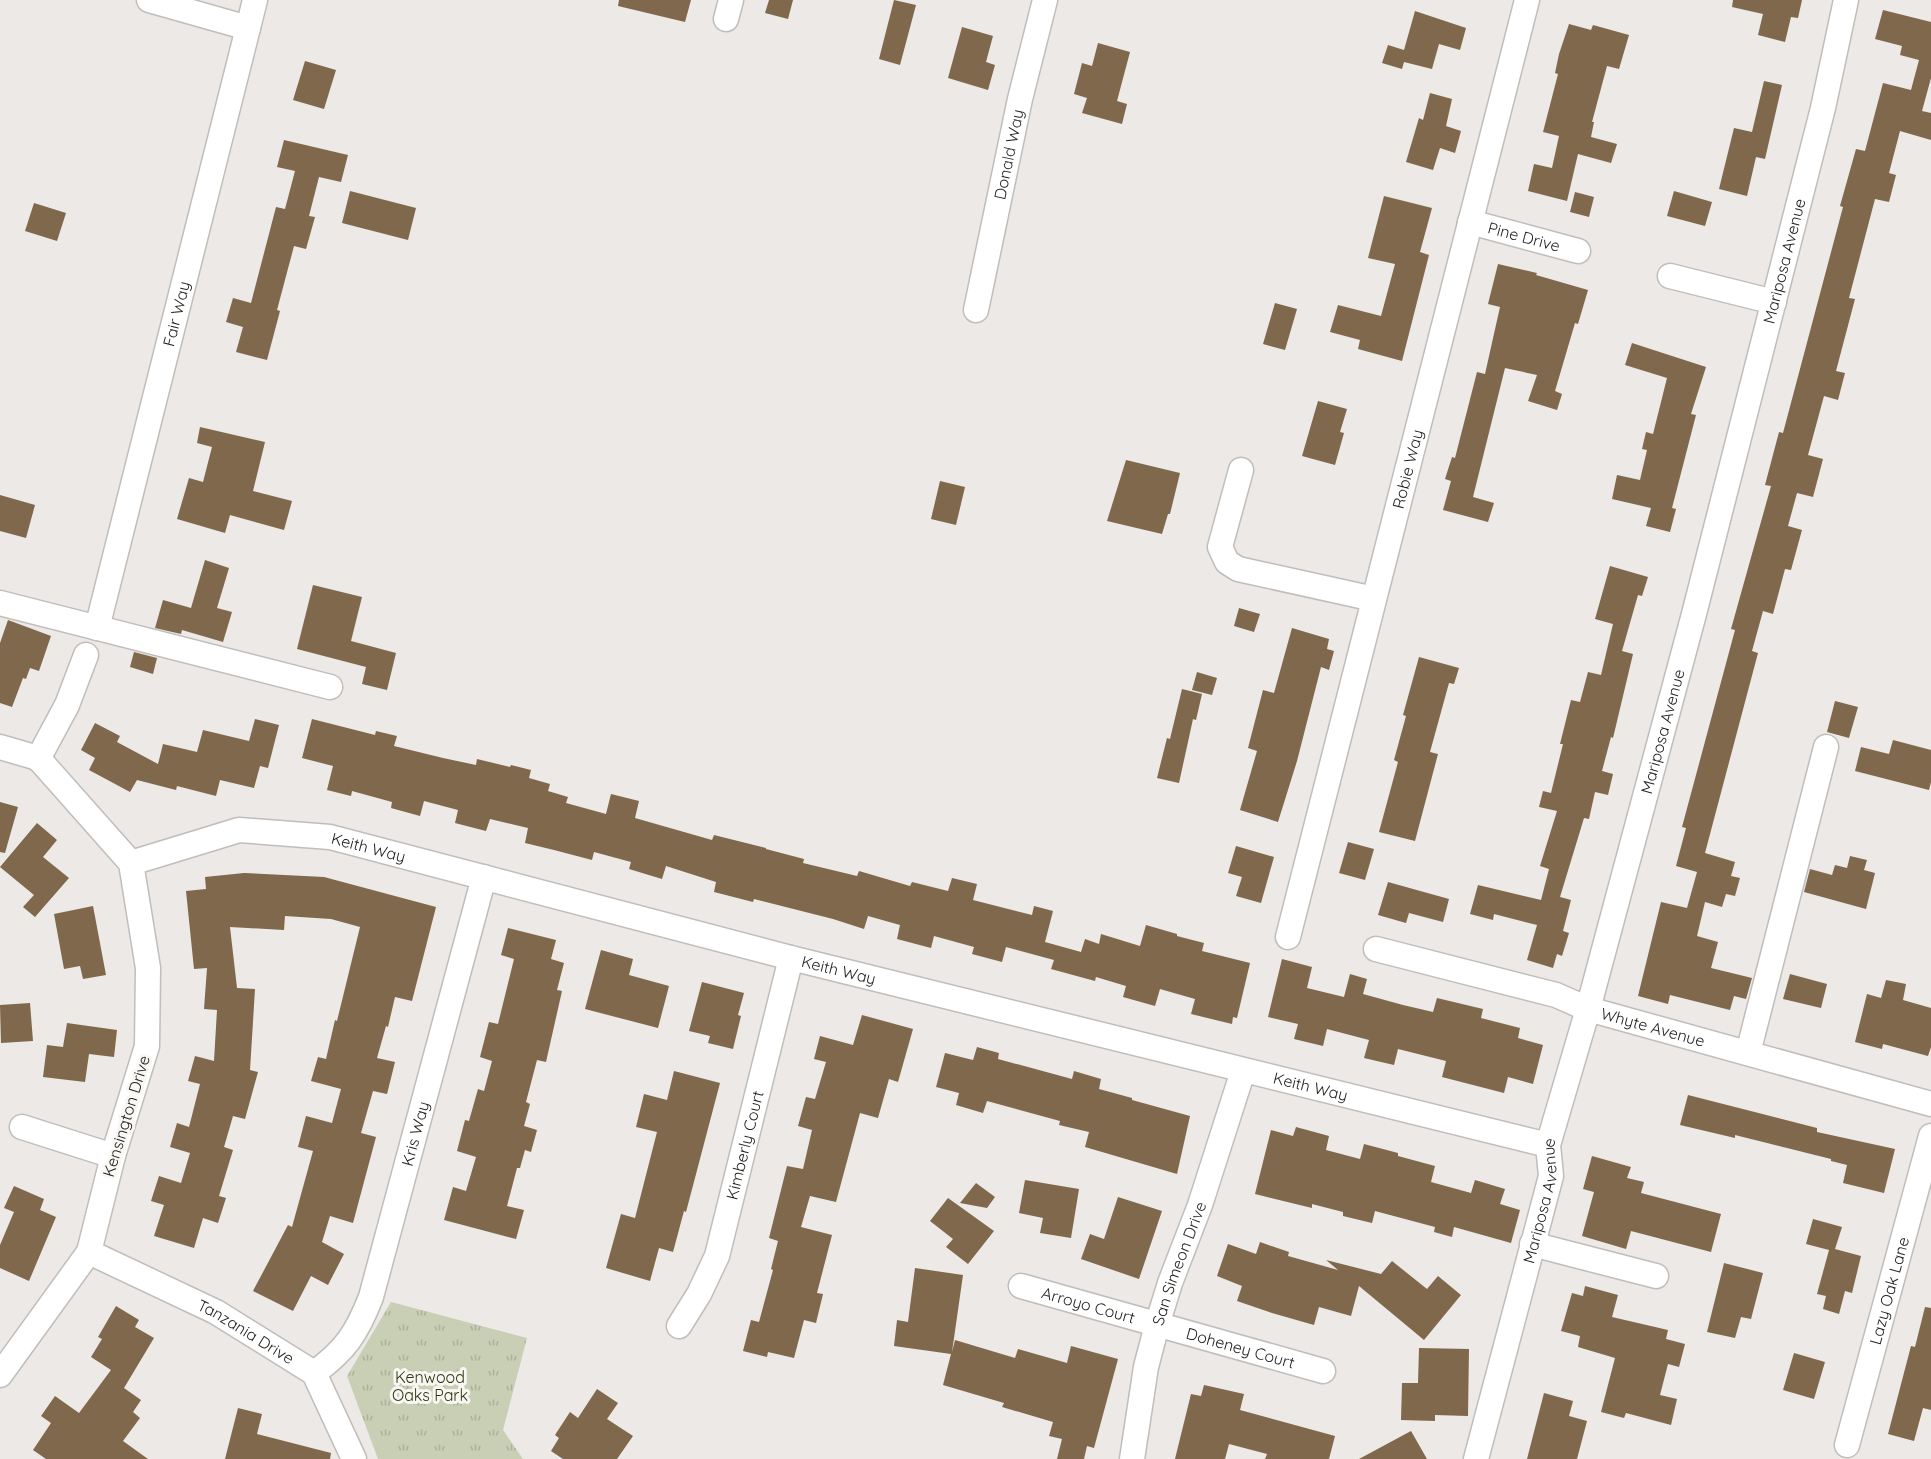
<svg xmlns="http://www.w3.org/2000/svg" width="1931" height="1459" font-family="Quicksand,sans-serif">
<defs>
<pattern id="park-tufts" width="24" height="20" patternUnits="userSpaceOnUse" patternTransform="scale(1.5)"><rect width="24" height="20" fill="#c8cfb4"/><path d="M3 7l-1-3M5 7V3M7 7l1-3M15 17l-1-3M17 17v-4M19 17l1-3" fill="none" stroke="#acb19a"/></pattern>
</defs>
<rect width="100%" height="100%" fill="#ece9e6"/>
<path fill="url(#park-tufts)" d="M391 1302 527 1338 503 1430 523 1459H378L347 1376Z"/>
<path fill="#7f684b" d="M619 0H691L685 22 618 6Z
M769 0H793L788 19 765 13Z
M894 0 916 5 900 65 879 59Z
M1733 0H1802L1798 18 1791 17 1785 42 1758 35 1763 14 1732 7Z
M1883 10 1931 22V78L1922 111 1931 113V140L1900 131 1889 173 1896 175 1889 202 1875 199 1849 298 1855 299 1836 371 1845 373 1838 400 1824 396 1808 455 1823 459 1813 497 1797 493 1788 526 1802 530 1791 570 1785 569 1773 614 1763 611 1752 651 1758 653 1705 853 1735 862 1731 876 1740 878 1735 896 1726 894 1722 907 1705 902 1697 936 1718 942 1711 968 1752 978 1746 999 1734 996 1730 1010 1670 995 1668 1004 1638 996 1661 902 1687 908 1697 872 1676 866 1686 828 1682 827 1735 630 1731 629 1771 486 1765 485 1779 432 1783 433 1843 207 1840 206 1856 149 1865 151 1883 83 1911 90 1919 60 1900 55 1902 46 1875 39Z
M1415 11 1466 28 1460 50 1439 44 1432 69 1404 62 1402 69 1382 63 1388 45 1404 50Z
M1569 24 1591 30 1593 25 1629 35 1619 69 1607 66 1592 122H1594L1591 137 1617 144 1611 163 1578 154 1567 201 1528 191 1534 164 1552 168 1559 136 1543 132 1558 74 1555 73 1559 54Z
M962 27 993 36 986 62 995 65 988 90 948 78Z
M1098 43 1130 52 1117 101 1127 104 1122 124 1082 113 1087 98 1074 94 1082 63 1092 66Z
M305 61 336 70 324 109 293 100Z
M1764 81 1782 85 1765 159 1756 157 1747 196 1719 189 1734 128 1752 132Z
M1430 93 1452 99 1446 126 1461 131 1455 153 1440 148 1433 170 1406 162 1419 118 1423 120Z
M284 140 348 155 341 182 319 177 309 216 315 217 306 249 294 246 277 310 280 311 267 360 236 352 243 327 226 322 233 298 251 303 276 207 285 209 295 171 277 167Z
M350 191 416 208 408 240 342 223Z
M1674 191 1712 202 1705 226 1667 216Z
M1575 192 1594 197 1589 217 1570 212Z
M1384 196 1432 208 1420 252 1429 255 1402 361 1358 349 1360 340 1330 332 1338 305 1381 316 1395 264 1368 258Z
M34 203 66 213 57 241 25 231Z
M1498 264 1537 273 1536 275 1588 290 1578 324 1575 323 1555 391 1562 394 1557 410 1528 401 1537 375 1505 368 1473 497 1494 503 1488 522 1443 510 1451 481 1445 479 1452 457 1455 458 1477 372 1485 374 1500 307 1488 304Z
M1275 303 1297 309 1285 350 1263 344Z
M1632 343 1706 367 1691 414 1696 415 1672 508 1676 509 1670 532 1646 526 1651 508 1612 499 1617 475 1640 480 1647 450 1642 449 1646 432 1653 434 1667 378 1625 365Z
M1318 401 1347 409 1340 432 1344 433 1335 465 1302 456Z
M200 427 265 442 253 491 292 501 284 530 230 515 225 533 177 519 189 478 203 482 212 447 197 443Z
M1126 460 1180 473 1170 514H1168L1162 534 1107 521Z
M940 481 965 487 956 525 931 519Z
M0 495 35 505 26 538 0 531Z
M205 560 229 568 217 608 232 612 223 642 182 630 181 634 155 628 163 600 191 608Z
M1610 566 1648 577 1642 596 1638 595 1622 651 1633 654 1613 738 1611 737 1602 771 1613 774 1608 795 1595 792 1589 819 1584 818 1560 897 1571 900 1563 931 1569 933 1562 956 1557 954 1553 968 1527 960 1537 925 1494 914 1493 920 1470 914 1478 885 1541 900 1549 869 1540 866 1557 811 1539 807 1543 791 1551 793 1563 744H1560L1571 700 1580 702 1588 672 1601 675 1613 624 1595 619Z
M313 585 362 597 351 641 396 653 387 690 362 684 366 667 297 649Z
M1239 608 1260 614 1254 632 1234 626Z
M8 620 51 636 39 671 30 668 26 679 23 678 12 707 0 703V643Z
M1292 628 1329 639 1327 649 1334 651 1329 670 1321 667 1297 761 1278 822 1240 810 1257 751 1248 748 1263 690 1274 693Z
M134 652 157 658 153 674 130 667Z
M1419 657 1459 668 1454 684 1449 683 1430 752 1438 754 1415 841 1379 832 1398 762 1394 760 1406 716 1403 715Z
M1197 672 1217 678 1212 695 1192 690Z
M1182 689 1202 694 1196 720 1193 719 1179 783 1157 778 1167 738 1170 739Z
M1835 701 1858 707 1849 738 1827 732Z
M255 719 279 725 268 768 260 766 254 788 220 780 216 796 177 786 176 790 137 780 130 792 89 770 95 758 81 750 95 723 120 736 117 742 158 764 163 744 197 752 203 730 249 741Z
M312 719 375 735 376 731 397 736 394 746 443 758 476 765 477 759 510 767 511 765 531 770 529 778 550 784 548 791 568 797 566 803 606 814 611 794 639 801 635 818 712 840 714 835 766 848V849L804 859 803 863 857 876 859 871 910 886 912 882 948 891 952 878 977 884 973 900 1032 915 1034 906 1053 911 1045 942 1081 952 1085 939 1099 944 1101 934 1140 946 1146 925 1177 934V936L1204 943 1202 951 1250 963 1237 1018 1233 1017 1232 1024 1191 1014 1195 999 1160 989 1155 1006 1123 997 1126 986 1096 977 1095 981 1051 969 1054 960 1006 947 1002 962 972 954 974 947 934 936 931 948 897 939 900 925 868 916 864 929 833 919 754 899 753 902 714 892 716 882 666 866 662 879 629 869 631 862 594 852 592 860 554 850 525 843 528 828 490 819 486 831 455 823 458 810 424 801 420 816 391 808 392 802 352 791 351 796 327 790 333 766 302 758Z
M1893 740 1931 750V782L1929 790 1855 771 1861 747 1889 754Z
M0 802 18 807 5 853 0 852Z
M37 823 57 840 43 857 69 878 35 917 23 907 34 895 0 867Z
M1348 842 1374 849 1365 880 1339 873Z
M1236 846 1274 857 1261 903 1236 896 1242 877 1228 873Z
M1850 856 1867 860 1864 870 1875 873 1866 909 1804 892 1810 869 1832 875 1835 865 1847 868Z
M244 873 324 877 436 907 412 1001 395 997 388 1027 386 1026 377 1058 395 1062 387 1094 373 1091 361 1133 376 1137 353 1223 330 1216 322 1242 344 1254 328 1285 311 1276 293 1311 253 1291 288 1225 292 1227 313 1151 298 1147 306 1116 332 1123 341 1089 311 1081 318 1057 326 1059 335 1020 337 1021 360 927 331 919 285 916 284 930 230 927 237 988 255 989 250 1070 258 1072 245 1119 233 1116 224 1147 233 1150 219 1196 226 1198 218 1223 203 1218 194 1248 154 1236 164 1205 151 1201 159 1176 181 1183 190 1153 170 1147 177 1123 189 1127 200 1084 188 1081 195 1056 214 1061 217 1010 204 1009 207 968 194 969 186 891 206 889 205 877Z
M1388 882 1449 899 1443 922 1409 913 1406 923 1378 915Z
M93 906 106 975 83 979 80 966 64 969 54 914Z
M508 928 556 940 551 959 564 963 557 990 562 991 546 1062 537 1060 526 1102 530 1104 524 1126 537 1130 531 1152 525 1150 520 1168H517L507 1206 524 1210 516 1239 444 1220 453 1187 466 1191 476 1157 457 1151 465 1120 469 1121 478 1089 484 1091 492 1061 480 1057 489 1022 498 1024 514 959 501 955Z
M601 950 633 959 629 975 669 986 658 1028 585 1009Z
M1282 959 1312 967 1307 988 1344 997 1350 974 1367 979 1363 994 1403 1005 1433 1012 1437 998 1483 1009 1481 1018 1520 1028 1518 1038 1543 1045 1533 1084 1508 1077 1504 1093 1442 1077 1446 1061 1398 1049 1394 1065 1364 1058 1369 1040 1327 1029 1323 1046 1294 1039 1298 1024 1268 1017Z
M1790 974 1827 984 1821 1008 1783 999Z
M1886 980 1906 984 1903 1000 1931 1008V1047L1928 1056 1883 1044 1882 1049 1855 1042 1867 994 1881 998Z
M702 982 744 993 738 1015 741 1016 733 1049 708 1043 710 1036 689 1031Z
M30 1003 33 1041 1 1043 0 1005Z
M862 1015 913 1029 898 1082 889 1079 878 1118 860 1113 836 1202 810 1196 801 1227 832 1235 817 1293 823 1294 816 1323 804 1320 794 1358 768 1352 767 1357 743 1351 751 1320 759 1322 773 1270 771 1269 778 1241 769 1238 787 1166 803 1169 812 1130 798 1126 806 1097 815 1099 826 1062 814 1059 820 1036 853 1045Z
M67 1023 117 1030 114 1057 89 1054 85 1082 43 1077 47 1045 63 1047Z
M977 1047 999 1053 998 1059 1072 1079 1074 1071 1101 1079 1099 1089 1132 1098V1100L1190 1116 1177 1174 1085 1147 1089 1132 1059 1125 1060 1121 987 1101 983 1113 956 1105 959 1093 936 1087 945 1053 973 1060Z
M674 1071 720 1083 686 1212 684 1211 673 1252 659 1248 650 1281 606 1268 621 1214 635 1218 657 1132 636 1127 644 1094 667 1100Z
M1688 1095 1817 1128V1132L1895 1149 1884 1193 1843 1183 1847 1165 1831 1161V1159L1735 1135V1138L1680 1125Z
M1296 1127 1329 1136 1326 1150 1360 1159 1364 1144 1398 1153V1156L1435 1166 1431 1182 1471 1193 1475 1180 1505 1189 1500 1204 1520 1210 1511 1243 1454 1227 1452 1237 1434 1232 1435 1227 1375 1211 1372 1223 1343 1216V1212L1312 1204V1208L1255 1194 1271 1130 1293 1136Z
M1592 1156 1631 1167 1627 1178 1644 1182 1641 1193 1721 1214 1711 1252 1631 1231 1626 1249 1582 1236 1594 1192 1583 1189Z
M1025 1180 1079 1189 1071 1238 1040 1233 1043 1218 1019 1213Z
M976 1183 995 1197 987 1208 960 1203Z
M14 1186 44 1199 40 1210 56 1217 29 1281 0 1268V1245L14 1212 4 1208Z
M1118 1197 1162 1211 1139 1279 1081 1259 1090 1234 1104 1239Z
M948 1198 994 1231 968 1264 946 1247 953 1239 930 1221Z
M1813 1219 1842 1227 1835 1249 1861 1256 1852 1293 1845 1291 1839 1314 1823 1309 1826 1296 1817 1294 1829 1250 1806 1244Z
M1260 1242 1289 1252 1288 1256 1338 1270 1326 1260 1381 1274 1392 1261 1427 1289 1438 1276 1461 1295 1424 1340 1359 1286 1351 1316 1319 1307 1314 1325 1272 1313 1237 1301 1242 1286 1217 1276 1228 1244 1256 1254Z
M1724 1263 1763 1273 1751 1319 1741 1317 1735 1338 1707 1332Z
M915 1268 963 1275 952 1352 955 1340 1015 1358 1018 1349 1067 1363 1071 1346 1118 1359 1094 1448 1087 1446 1084 1459H1057L1062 1439 1049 1436 1053 1422 1002 1407 1004 1403 943 1385 951 1354 894 1346 897 1320 908 1322Z
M1585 1286 1618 1295 1612 1317 1668 1330 1666 1339 1685 1344 1679 1367 1668 1364 1660 1395 1677 1399 1671 1425 1626 1413 1624 1418 1601 1412 1615 1358 1578 1347 1580 1336 1561 1331 1572 1293 1583 1296Z
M116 1306 139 1320 135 1327 154 1338 124 1388 141 1400 133 1412 140 1418 123 1441 148 1459H46L33 1450 51 1423 41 1416 55 1396 79 1413 111 1370 91 1357 102 1339 98 1337Z
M1925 1307 1931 1308V1410L1923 1408 1914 1441 1888 1434 1911 1346 1915 1347Z
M1419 1348 1469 1349 1468 1416 1435 1415V1421L1401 1420 1402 1383H1418Z
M1794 1353 1825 1362 1814 1399 1783 1390Z
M1204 1385 1244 1394 1240 1410 1335 1436 1329 1459H1265L1267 1454 1229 1444 1225 1459H1175L1191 1394 1201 1396Z
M597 1389 618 1403 607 1419 633 1436 617 1459H563L551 1451 559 1438 555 1435 570 1412 578 1418Z
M1544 1393 1573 1401 1569 1416 1587 1421 1577 1459H1527Z
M238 1408 262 1414 257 1434 331 1453 330 1459H225Z
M1411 1431 1427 1459H1359Z"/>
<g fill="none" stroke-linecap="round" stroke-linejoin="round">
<defs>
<g id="minor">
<path d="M149 0 248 28"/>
<path d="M726 19 731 0"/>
<path id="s1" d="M1470 222 1578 251"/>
<path d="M1670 276 1774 302"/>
<path id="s2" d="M976 310 1020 99 1045 0"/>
<path d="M1241 470 1220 547 1227 562 1238 569 1374 599"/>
<path d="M0 603 330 687"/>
<path id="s3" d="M97 628 255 0"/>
<path d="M0 747 38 758 131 863 148 968 147 1046 113 1156 89 1252 0 1375"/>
<path d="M38 759 67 705 86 655"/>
<path id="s4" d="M131 863 239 830 330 837 791 958 1548 1145"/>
<path id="s5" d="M1288 937 1527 0"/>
<path id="s6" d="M1376 949 1556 995 1588 1009 1931 1104"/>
<path d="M1748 1053 1826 747"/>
<path d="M22 1127 113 1156"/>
<path d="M1532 1244 1656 1276"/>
<path id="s7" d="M89 1252 216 1312 314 1373 354 1459"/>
<path id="s8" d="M1021 1286 1323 1371"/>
<path id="s9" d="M679 1326 699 1294 717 1256 791 958"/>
<path id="s10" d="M314 1373C345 1351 357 1333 371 1297L484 877"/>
<path id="s11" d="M1847 1445 1931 1136"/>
<path id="s12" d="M1132 1459 1146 1367 1157 1325 1170 1283 1200 1205 1243 1071"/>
<path id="s13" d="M1476 1459 1551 1176 1548 1145 1588 1009 1694 614 1823 108 1846 0"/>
</g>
</defs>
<use href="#minor" stroke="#c0bdba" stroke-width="27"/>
<use href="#minor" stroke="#fff" stroke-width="24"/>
</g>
<g text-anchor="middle" stroke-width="6" stroke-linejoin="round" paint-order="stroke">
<g font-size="16" fill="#242322" stroke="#f9f7f4">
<text dy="6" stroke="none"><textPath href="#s2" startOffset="159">Donald Way</textPath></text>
<text dy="6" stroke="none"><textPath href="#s1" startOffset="56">Pine Drive</textPath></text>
<text dy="6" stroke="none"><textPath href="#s13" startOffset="1239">Mariposa Avenue</textPath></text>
<text dy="6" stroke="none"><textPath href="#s3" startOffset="324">Fair Way</textPath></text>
<text dy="6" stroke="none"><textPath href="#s5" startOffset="483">Robie Way</textPath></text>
<text dy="6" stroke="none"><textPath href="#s13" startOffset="753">Mariposa Avenue</textPath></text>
<text dy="6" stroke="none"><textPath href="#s4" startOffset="244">Keith Way</textPath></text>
<text dy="6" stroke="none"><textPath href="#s4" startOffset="730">Keith Way</textPath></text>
<text dy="6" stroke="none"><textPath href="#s6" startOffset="288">Whyte Avenue</textPath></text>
<text dy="6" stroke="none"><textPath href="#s4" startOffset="1216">Keith Way</textPath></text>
<text transform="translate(126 1116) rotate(-73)" y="6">Kensington Drive</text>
<text dy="6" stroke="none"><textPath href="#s10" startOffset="266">Kris Way</textPath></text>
<text dy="6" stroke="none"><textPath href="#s9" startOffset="194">Kimberly Court</textPath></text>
<text dy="6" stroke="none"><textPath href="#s13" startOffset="267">Mariposa Avenue</textPath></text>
<text dy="6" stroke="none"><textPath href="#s12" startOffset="202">San Simeon Drive</textPath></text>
<text dy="6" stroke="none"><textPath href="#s11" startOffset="160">Lazy Oak Lane</textPath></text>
<text dy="6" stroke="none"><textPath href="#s8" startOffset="70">Arroyo Court</textPath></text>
<text dy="6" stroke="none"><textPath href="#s7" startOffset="176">Tanzania Drive</textPath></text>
<text dy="6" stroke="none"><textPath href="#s8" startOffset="228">Doheney Court</textPath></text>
</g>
<g font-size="16" fill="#30380b" stroke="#f9f7f4">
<text x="430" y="1383">Kenwood<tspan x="430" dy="18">Oaks Park</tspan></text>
</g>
</g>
</svg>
